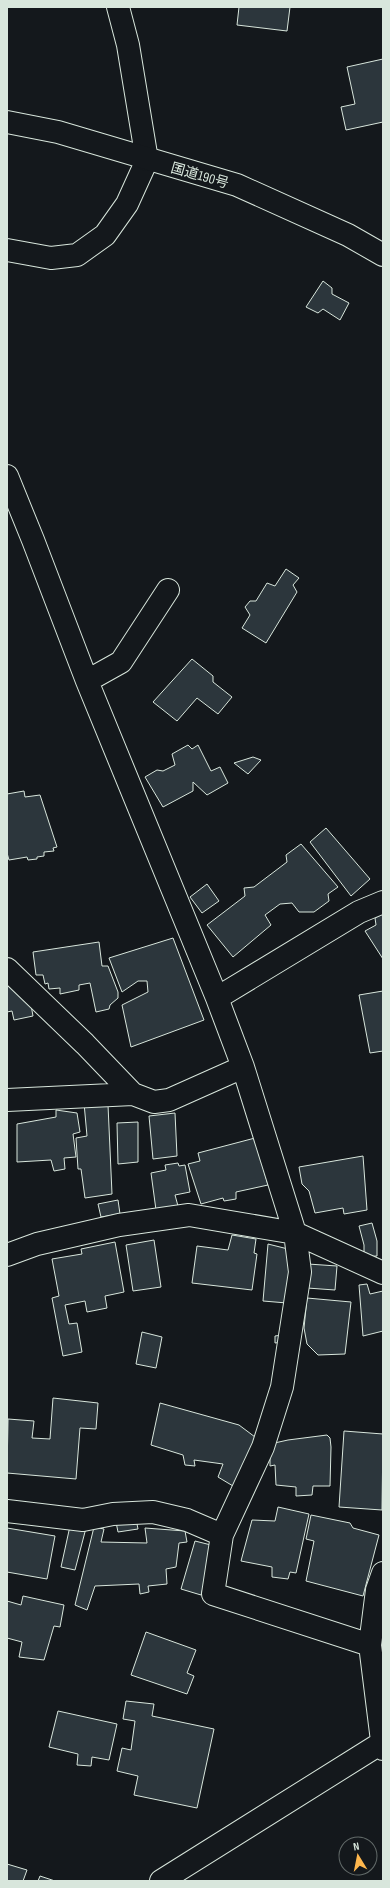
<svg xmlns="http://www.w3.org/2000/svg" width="390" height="1888" font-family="'Sofia Sans Condensed','Noto Sans JP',sans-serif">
<rect width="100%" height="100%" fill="#14181c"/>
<path fill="#2c363c" stroke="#d8e6dc" d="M239 7H290L287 31 237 25Z
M383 59V122L346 130 341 107 355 104 347 67Z
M323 281 332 288V294L349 303 340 320 323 309 318 313 306 307Z
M286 569 299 578 293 585 297 592 266 643 242 628 250 615 245 607 250 601H256L267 583 275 586Z
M192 659 213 676V682L232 697 218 714 197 698 177 721 153 702Z
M188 745 192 749 198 745 211 771 220 767 228 783 207 795 193 782V791L163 807 145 777 157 770 163 771 175 765 172 754Z
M253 757 261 760 248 774 234 763Z
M24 791 25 797 40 795 57 847 53 848 54 851 44 852V856L37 857V859L28 860 27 857 9 860 7 853V794Z
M326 828 370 879 351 896 310 842Z
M301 844 338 887 328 894 329 901 314 912H299L292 903 280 904 265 915 271 925 233 957 207 925 245 896 244 888 254 887 287 862 286 855Z
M207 884 219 901 202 913 190 897Z
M383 914V959L365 931 376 925 375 918Z
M173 938 204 1020 131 1047 122 1005 148 992 147 981H138L122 992 109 958Z
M99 942 102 966H108L118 992V998L110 1005 109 1009 96 1012 90 983 79 985V990L60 994V988L49 989 48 983 45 984 43 975H36L33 952Z
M7 979 31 1005 33 1016 14 1020 12 1011 7 1012Z
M383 991V1051L370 1053 359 995Z
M84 1103 108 1105 112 1194 85 1198 81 1169H78L76 1138 87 1136Z
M56 1110 77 1113 80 1132 73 1134 76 1157 64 1158 65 1169 54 1171 51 1160 17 1162V1124L56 1117Z
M175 1113 177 1156 153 1159 149 1116Z
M138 1122V1162L118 1164 117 1123Z
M255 1138 268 1185 236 1192V1199L224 1201 223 1198 201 1204 188 1164 200 1161 198 1153Z
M363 1156 367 1210 344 1214 343 1208 315 1213 309 1191 302 1184 299 1167Z
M178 1163 179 1166 185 1165 190 1192 175 1195 178 1206 156 1210 151 1173 166 1170 165 1165Z
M118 1200 120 1214 101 1217 98 1204Z
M372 1223 377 1241V1256L364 1257V1245L359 1226Z
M232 1235 256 1239 254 1253 257 1254 252 1290 192 1283 197 1246 228 1250Z
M154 1240 161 1287 133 1291 126 1245Z
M115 1242 124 1292 105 1296 107 1308 87 1312 85 1301 65 1305 69 1324 77 1323 82 1352 63 1356 52 1298 59 1296 52 1259 82 1254 81 1249Z
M268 1244 292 1250 287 1303 263 1301Z
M308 1264 337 1266 335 1290 307 1288Z
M367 1284 370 1294 383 1291V1331L363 1336 359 1285Z
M307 1298 351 1302 345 1354 318 1355 307 1344 304 1328Z
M142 1332 162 1337 156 1368 136 1364Z
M282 1335 283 1342 275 1343V1336Z
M53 1398 98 1403 96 1429 80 1428 76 1479 7 1473 8 1419 34 1421 32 1438 50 1439Z
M160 1403 239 1425 259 1440 238 1489 218 1477 223 1464 194 1460 195 1466 185 1465 183 1455 151 1445Z
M344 1431 383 1434 382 1510 339 1507Z
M327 1435 330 1438 331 1447 330 1486H313L312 1495 296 1496V1487L276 1485 275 1465 270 1466V1444L288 1440Z
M278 1507 309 1514 296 1573 290 1572 288 1579 272 1577V1567L241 1561 252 1520 275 1521Z
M311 1515 350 1523 353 1528 379 1535 363 1596 306 1581 314 1541 306 1539Z
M136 1519 138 1529 118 1532 116 1522Z
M70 1526 86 1528 75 1570 61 1567Z
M94 1527 104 1529 101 1542 147 1543 145 1528 185 1531 187 1542 179 1543 176 1567 166 1569 167 1584 148 1586 149 1592 140 1594 139 1584 95 1586 87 1610 75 1605Z
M7 1528 55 1536 47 1579 7 1572Z
M195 1541 215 1546 201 1595 181 1589Z
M23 1596 64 1605 60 1627 54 1626 44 1660 19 1657 22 1642 7 1638V1601L21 1605Z
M146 1632 196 1650 187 1673 194 1676 187 1694 131 1675Z
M126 1701 154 1704 152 1716 214 1729 197 1808 134 1795 138 1776 117 1771 122 1748 131 1750 135 1721 123 1719Z
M58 1711 117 1724 109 1760 92 1757 91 1766 77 1765 78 1754 49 1747Z
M7 1864 27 1870 23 1881H7Z
M40 1876 55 1881H38Z"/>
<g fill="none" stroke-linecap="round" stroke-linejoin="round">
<defs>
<path id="minor" d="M7 250 51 258 77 255 105 235 127 204 147 160
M7 476 33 540 87 681 217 998 243 1067 295 1233 300 1272 282 1387 263 1447 222 1535
M87 681 121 662 168 590
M7 969 85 1044 133 1094 154 1102 169 1100 243 1067
M217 998 359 912 383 902
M7 1100 133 1094
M7 1255 37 1244 119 1225 189 1215 295 1233 383 1273
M7 1511 83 1520 113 1514 153 1512 187 1520 222 1535 213 1594 370 1645 383 1749
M370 1645 377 1590 383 1573
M161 1881 383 1742"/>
<path id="tertiary" d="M118 7 128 45 147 160"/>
<path id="trunk" d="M7 122 58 132 237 185 348 235 383 255"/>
</defs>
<use href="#minor" stroke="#d8e6dc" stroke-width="24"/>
<use href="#tertiary" stroke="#d8e6dc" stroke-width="24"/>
<use href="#trunk" stroke="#d8e6dc" stroke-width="24"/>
<use href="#minor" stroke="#14181c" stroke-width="22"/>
<use href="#tertiary" stroke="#14181c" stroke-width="22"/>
<use href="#trunk" stroke="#14181c" stroke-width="22"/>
</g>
<g text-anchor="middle" stroke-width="3" stroke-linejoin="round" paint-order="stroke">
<g font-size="14" fill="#d8e6dc" stroke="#14181c">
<text transform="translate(200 175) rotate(16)" y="5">国道190号</text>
</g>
</g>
<rect width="390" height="1888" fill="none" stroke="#d8e6dc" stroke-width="16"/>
<g transform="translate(358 1856) rotate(350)"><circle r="19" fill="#14181c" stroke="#626a69"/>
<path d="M0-3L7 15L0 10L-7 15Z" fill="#ffb74d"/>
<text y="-6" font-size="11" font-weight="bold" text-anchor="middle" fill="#d8e6dc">N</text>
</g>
</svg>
